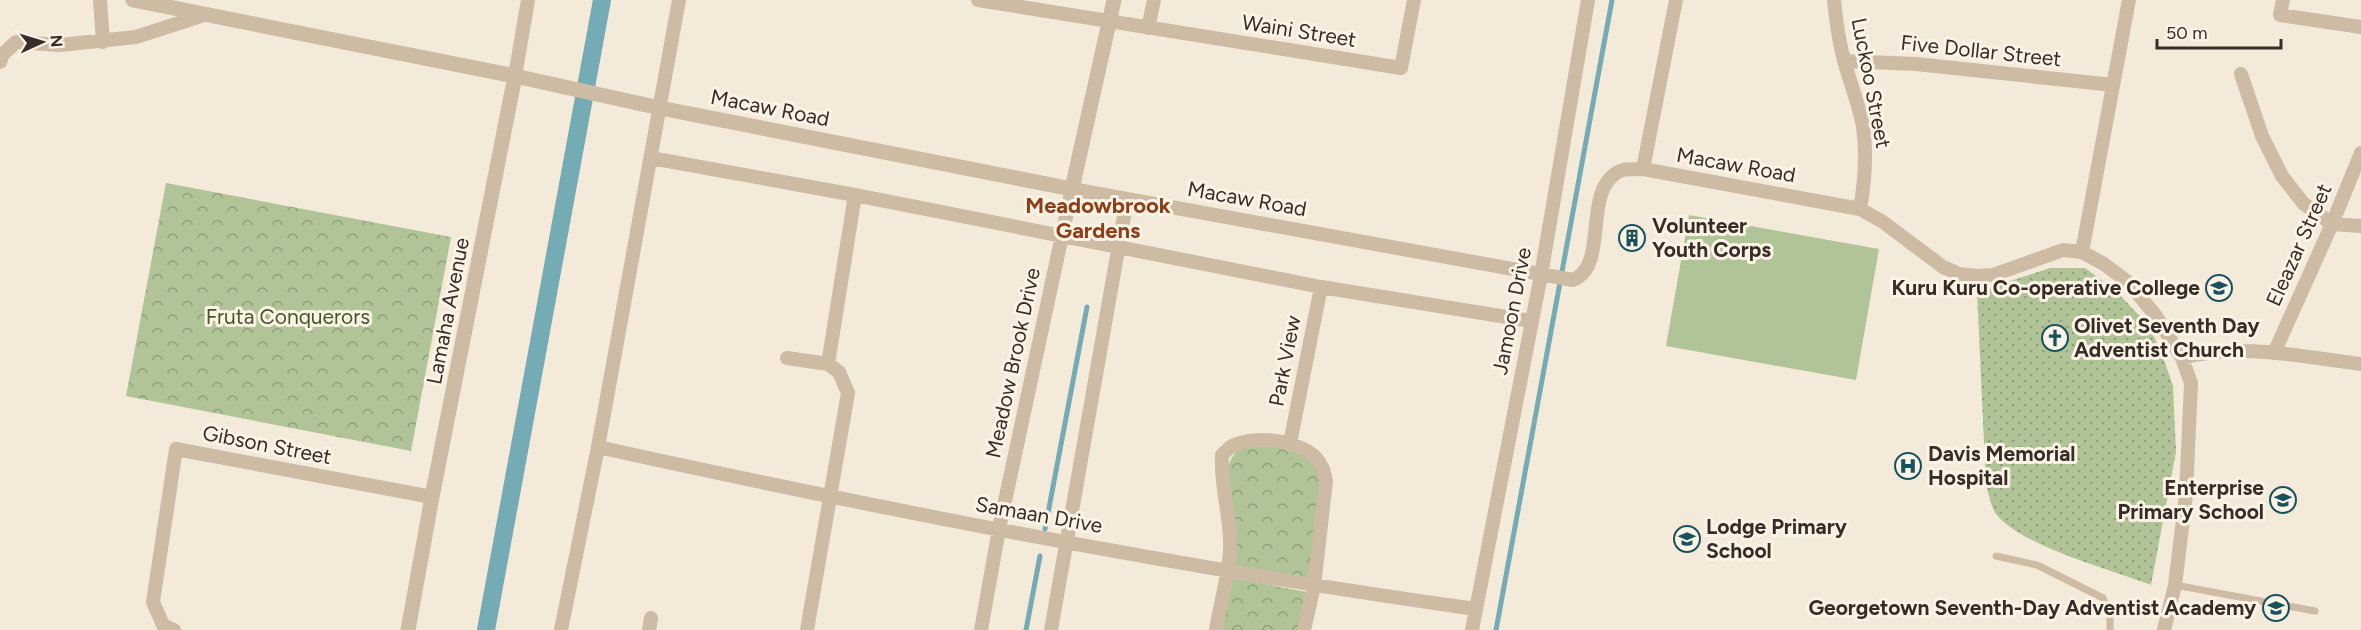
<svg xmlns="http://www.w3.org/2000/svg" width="2361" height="630" font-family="Figtree,sans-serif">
<defs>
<pattern id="grass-dots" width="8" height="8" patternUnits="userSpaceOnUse" patternTransform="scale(1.5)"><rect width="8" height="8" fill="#b1c497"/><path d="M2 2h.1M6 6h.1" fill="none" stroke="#91a07b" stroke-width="1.8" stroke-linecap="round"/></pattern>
<pattern id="park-crowns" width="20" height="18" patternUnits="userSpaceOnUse" patternTransform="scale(1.5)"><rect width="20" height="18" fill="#b1c497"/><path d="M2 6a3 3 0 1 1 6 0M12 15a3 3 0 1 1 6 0" fill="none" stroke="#91a07b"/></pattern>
</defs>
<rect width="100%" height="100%" fill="#f4ead9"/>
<path fill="url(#grass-dots)" d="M2050 268H2085L2114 289 2149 326 2162 354 2173 386 2176 452 2151 585C2111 570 2022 546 1997 515 1991 508 1989 494 1986 485L1977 292Z"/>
<path fill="url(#park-crowns)" d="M166 183 451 237 411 451 126 396Z
M1268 445 1303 454 1314 463 1322 482 1308 579 1232 565 1227 472C1234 443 1243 448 1268 445Z
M1230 577 1306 592 1298 630H1220Z"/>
<path fill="#b1c497" d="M1689 215 1879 249 1856 380 1666 346Z"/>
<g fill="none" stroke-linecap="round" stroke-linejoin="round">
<path stroke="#75abb4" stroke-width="5" d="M1045 529 1087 307
M1026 630 1040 556
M1496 630 1612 0"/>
<path stroke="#75abb4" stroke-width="18" d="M486 630 602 0"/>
<path stroke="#cdbba4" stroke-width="7" d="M1996 556 2037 565 2103 598 2110 615V630
M2175 585 2315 611"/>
<path stroke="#cdbba4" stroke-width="14" d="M100 0 103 42
M978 0 1401 68 1414 0
M1834 0C1836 21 1839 43 1845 64 1851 85 1859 105 1863 126 1867 154 1865 181 1860 209
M2283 0 2280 15 2361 27
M1148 28 1154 0
M1844 61 1916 64 2113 85
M0 62 3 54 16 42 60 45 136 37 207 14
M2241 74 2262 136 2282 176 2303 203 2332 224 2361 226
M515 76 528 0
M651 158 855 195 1321 287 1531 321
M1643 169 1676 0
M2082 252 2129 0
M2274 353 2332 224 2361 153
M787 358 828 364 839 372 848 393 807 630
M2182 358C2239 342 2303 357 2361 364
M828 364 855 195
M1290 443 1321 287
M598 447C888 511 1181 568 1476 609
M174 630 163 625 153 602 176 449 432 497
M561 630 598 447 679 0
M649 630 651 618
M981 630 999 529 1072 189 1573 280C1610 265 1581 189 1620 171 1626 168 1637 170 1643 169L1860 209 1883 222 1943 267 1959 274 1977 276 1993 275 2063 250 2082 252 2104 264 2128 282 2156 316 2182 358 2191 383 2186 495 2175 585 2164 630
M1051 630 1127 199
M1216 630C1220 605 1228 578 1230 552 1232 519 1220 488 1222 455 1225 452 1229 448 1232 446 1256 434 1310 440 1322 467 1324 471 1325 476 1326 481L1314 586 1304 630
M1472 630 1541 275 1588 0"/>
<path stroke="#cdbba4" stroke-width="15" d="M133 0 515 76 660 108 1072 189 1114 0
M408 630 432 497 515 76"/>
</g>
<defs>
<symbol id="building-ring" viewBox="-11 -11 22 22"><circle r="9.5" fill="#fbf3e6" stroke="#18525d" stroke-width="1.5"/><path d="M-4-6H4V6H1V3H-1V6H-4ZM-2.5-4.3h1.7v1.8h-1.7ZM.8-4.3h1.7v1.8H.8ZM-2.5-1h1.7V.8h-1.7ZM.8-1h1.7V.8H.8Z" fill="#18525d"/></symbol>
<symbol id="school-ring" viewBox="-11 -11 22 22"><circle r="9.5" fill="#fbf3e6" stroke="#18525d" stroke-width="1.5"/><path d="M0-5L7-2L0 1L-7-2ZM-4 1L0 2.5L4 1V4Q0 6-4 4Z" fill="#18525d"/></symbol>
<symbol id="church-ring" viewBox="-11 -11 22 22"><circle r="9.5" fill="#fbf3e6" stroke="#18525d" stroke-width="1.5"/><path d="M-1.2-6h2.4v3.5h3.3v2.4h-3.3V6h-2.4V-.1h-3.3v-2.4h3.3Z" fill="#18525d"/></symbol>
<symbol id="hospital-ring" viewBox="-11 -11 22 22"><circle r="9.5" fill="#fbf3e6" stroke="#18525d" stroke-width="1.5"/><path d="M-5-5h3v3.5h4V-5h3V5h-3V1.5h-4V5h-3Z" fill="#18525d"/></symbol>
</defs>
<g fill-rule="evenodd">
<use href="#building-ring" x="1617" y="223" width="30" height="30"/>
<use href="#school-ring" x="2204" y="273" width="30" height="30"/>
<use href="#church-ring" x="2040" y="323" width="30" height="30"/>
<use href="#hospital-ring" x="1893" y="451" width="30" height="30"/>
<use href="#school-ring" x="2268" y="485" width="30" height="30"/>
<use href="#school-ring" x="1672" y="524" width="30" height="30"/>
<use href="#school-ring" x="2261" y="593" width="30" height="30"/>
</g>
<g text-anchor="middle" stroke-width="6" stroke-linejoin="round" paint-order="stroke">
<g font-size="21" fill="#382d26" stroke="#fbf3e6">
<text transform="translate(1299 31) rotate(9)" y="7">Waini Street</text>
<text transform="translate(1981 51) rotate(6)" y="7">Five Dollar Street</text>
<text transform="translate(1871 83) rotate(79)" y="7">Luckoo Street</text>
<text transform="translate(770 108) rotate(11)" y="7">Macaw Road</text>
<text transform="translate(1736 165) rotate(10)" y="7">Macaw Road</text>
<text transform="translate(1247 199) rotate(10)" y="7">Macaw Road</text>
<text transform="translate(2299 245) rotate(-66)" y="7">Eleazar Street</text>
<text transform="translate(448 311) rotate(-79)" y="7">Lamaha Avenue</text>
<text transform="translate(1512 311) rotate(-79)" y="7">Jamoon Drive</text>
<text transform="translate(1285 361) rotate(-79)" y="7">Park View</text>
<text transform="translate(1013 363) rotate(-78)" y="7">Meadow Brook Drive</text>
<text transform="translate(267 445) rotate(11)" y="7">Gibson Street</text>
<text transform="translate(1039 515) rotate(10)" y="7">Samaan Drive</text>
</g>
<g font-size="21" font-weight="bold" fill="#382d26" stroke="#fbf3e6" text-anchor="start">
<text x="1652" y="233">Volunteer<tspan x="1652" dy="24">Youth Corps</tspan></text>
<text x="2200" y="295" text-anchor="end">Kuru Kuru Co-operative College</text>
<text x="2074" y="333">Olivet Seventh Day<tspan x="2074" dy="24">Adventist Church</tspan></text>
<text x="1928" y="461">Davis Memorial<tspan x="1928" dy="24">Hospital</tspan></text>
<text x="2264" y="495" text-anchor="end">Enterprise<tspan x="2264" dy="24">Primary School</tspan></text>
<text x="1706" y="534">Lodge Primary<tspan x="1706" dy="24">School</tspan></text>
<text x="2256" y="615" text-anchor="end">Georgetown Seventh-Day Adventist Academy</text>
</g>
<g font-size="21" fill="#425827" stroke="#fbf3e6">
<text x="288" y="324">Fruta Conquerors</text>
</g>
<g font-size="22" font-weight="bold" fill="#8f3f17" stroke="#fbf3e6">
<text x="1098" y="213">Meadowbrook<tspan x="1098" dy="25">Gardens</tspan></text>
</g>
</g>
<g transform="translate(42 42) rotate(86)" stroke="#fbf3e6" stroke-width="4.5" paint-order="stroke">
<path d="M0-4.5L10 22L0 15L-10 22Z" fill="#382d26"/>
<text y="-9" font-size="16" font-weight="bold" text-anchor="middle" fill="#382d26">N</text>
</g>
<path d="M2157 39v9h124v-9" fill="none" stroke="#382d26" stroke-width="3"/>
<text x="2166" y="39" font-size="18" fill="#382d26" stroke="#fbf3e6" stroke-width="4.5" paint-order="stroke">50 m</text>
</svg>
